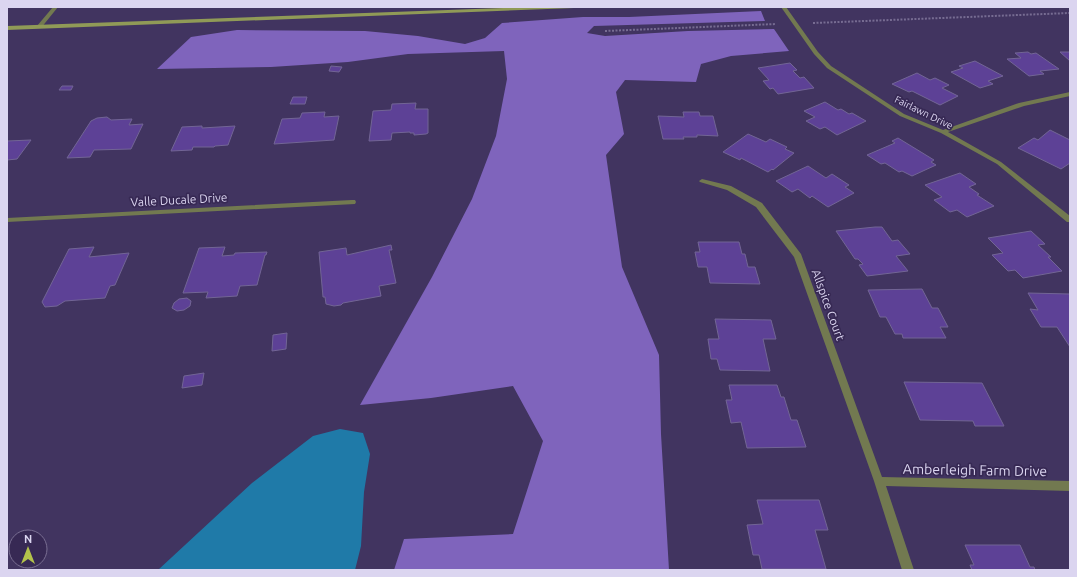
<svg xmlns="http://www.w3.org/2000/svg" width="1077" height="577" font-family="Ubuntu,sans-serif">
<rect width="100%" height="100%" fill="#413460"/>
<path fill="#7f64bc" d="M761 11 765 21 594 26 587 33 605 36 688 31 774 29 789 51 731 56 701 64 696 82 625 80 616 92 624 134 606 155 622 267 659 355 661 434 669 570H394L404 539 513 534 543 441 513 386 431 398 360 405 432 277 472 199 496 136 507 79 504 51 408 54 348 62 271 67 157 69 191 37 237 30 365 31 418 36 465 44 485 38 502 23 583 17H629Z"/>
<path fill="#1f7aa8" d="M340 429 363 433 370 454 364 492 361 546 355 570H158L252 483 313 436Z"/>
<path fill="#5d4196" stroke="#726595" d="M1028 52 1031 54 1036 53 1059 69 1040 71 1044 74 1029 76 1007 59 1021 58 1015 53Z
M1060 52H1070V61Z
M975 61 1003 76 988 81 993 84 980 88 951 72 963 68 959 66Z
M790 63 797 70 793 71 800 78 804 77 814 88 778 94 773 88 770 89 763 81 769 80 758 68Z
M331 66 342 67 339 72 329 71Z
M917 73 930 80 935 78 949 85 942 88 958 96 940 105 912 91 909 92 892 84Z
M62 86H73L71 90H59Z
M293 97H307L305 104H290Z
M825 102 838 110 841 109 849 114 852 113 866 121 837 135 825 127 820 129 806 121 815 117 804 111Z
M416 103 415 109H428V133L426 134 414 135V133H410V132L392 133 391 140 369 141 373 111 391 110 392 104Z
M325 112 324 117 339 116 334 140 274 144 282 119 300 118 302 113Z
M683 112H699L700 116H713L718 136 697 135V137H683L684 139H663L658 116 684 117Z
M107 117 111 120 132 119 129 125 143 124 131 149 94 150 90 157 67 158 91 121 97 118Z
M202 126V128L235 126 228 145 215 146 214 147H193L192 150 171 151 182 127Z
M1050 130 1070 140V163L1061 169 1018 148 1034 138 1038 140Z
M748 134 766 142 770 139 787 147 785 149 794 153 773 170 772 169 768 172 741 158 740 160 723 152Z
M898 138 934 160 931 162 936 165 912 176 902 171 899 172 885 163 881 164 867 155 895 143 892 141Z
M31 140 17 159 7 160V141Z
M808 166 826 178 832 174 849 185 845 187 854 193 828 207 812 196 810 198 798 189 792 192 776 181Z
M960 173 976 184 969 187 979 194 977 195 994 206 967 217 957 210 950 212 934 200 942 197 925 185Z
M875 227H882L892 241 898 240 910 254 896 256 908 271 867 276 859 265 863 264 858 259H855L836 231Z
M1031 231 1045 244 1038 245 1051 257H1048L1062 271 1023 278 1015 270 1008 271 992 255 1003 253 988 238Z
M698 242H739L742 254H745L748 267H755L760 284 710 283 707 267H698L695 252H700Z
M391 245 392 250H389L396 283 379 286 381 296 343 303 341 305 334 306 326 304 325 297H323L319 252 346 248 347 255Z
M94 247 89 257 129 253 115 285 110 286 105 298 65 301 57 306 45 307 42 302 69 249Z
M225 247 222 256 234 255 235 253 267 252 266 255H265L257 285 240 286 237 296 206 298 208 292 183 293 199 248Z
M922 289 932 308H938L948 327H940L946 338H903L902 334H895L886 317H880L868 290Z
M1028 293 1070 294V347L1057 327H1041L1030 309 1038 310Z
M187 298 191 301 190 306 184 310 177 311 172 308 174 303 179 299Z
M715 319 771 320 776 339H763L770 371 720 370 717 359H711L708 339H719Z
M287 333 286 349 272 351 273 335Z
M204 373 202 385 182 388 184 376Z
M904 382 982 383 1004 426H975L973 421 920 420Z
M729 385H777L781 397H784L791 420H797L806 447 747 448 741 422 731 423 726 400H732Z
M757 500H819L828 530H815L826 569H762L759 555H753L747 525 763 524Z
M965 545H1020L1030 567H1034L1035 570H972L970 565H974Z"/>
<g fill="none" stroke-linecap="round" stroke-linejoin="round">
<path stroke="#776c92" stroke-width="2" stroke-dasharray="2 1.5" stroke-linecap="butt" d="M813 23 1070 13
M605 31 776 24"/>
<path fill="#727950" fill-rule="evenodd" d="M53 7H58L41 28H37V26Z
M781 7H786L818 52 831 66 904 114 943 130 1019 103 1070 92V96L1024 106 948 132 1001 162 1070 216V222H1067L997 164 941 133 900 116 827 68 814 54Z
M702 179 731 186 762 203 801 254 882 477 1070 481V491L886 486 914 570H902L874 481 794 257 756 207 727 190 700 182 699 181Z
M352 200H355L356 202 355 204 7 222V218Z"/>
<path fill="#909a57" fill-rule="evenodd" d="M533 7H576L574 8 7 30V26Z"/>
</g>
<g text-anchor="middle" stroke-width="3.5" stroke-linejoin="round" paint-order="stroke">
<g font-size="10" fill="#dbd5f0" stroke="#372954">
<text transform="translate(924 112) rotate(26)" y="4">Fairlawn Drive</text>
</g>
<g font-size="12" fill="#dbd5f0" stroke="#372954">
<text transform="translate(179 200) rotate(-3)" y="4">Valle Ducale Drive</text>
<text transform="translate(828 305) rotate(70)" y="4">Allspice Court</text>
</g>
<g font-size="14" fill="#dbd5f0" stroke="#372954">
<text transform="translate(975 470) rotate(1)" y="5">Amberleigh Farm Drive</text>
</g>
</g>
<rect width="1077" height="577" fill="none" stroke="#dbd5f0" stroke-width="16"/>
<g transform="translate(28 549)"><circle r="19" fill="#372954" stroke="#796e92"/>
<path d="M0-3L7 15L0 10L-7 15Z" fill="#b3c24b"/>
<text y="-6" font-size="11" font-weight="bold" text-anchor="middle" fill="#dbd5f0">N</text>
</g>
</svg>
